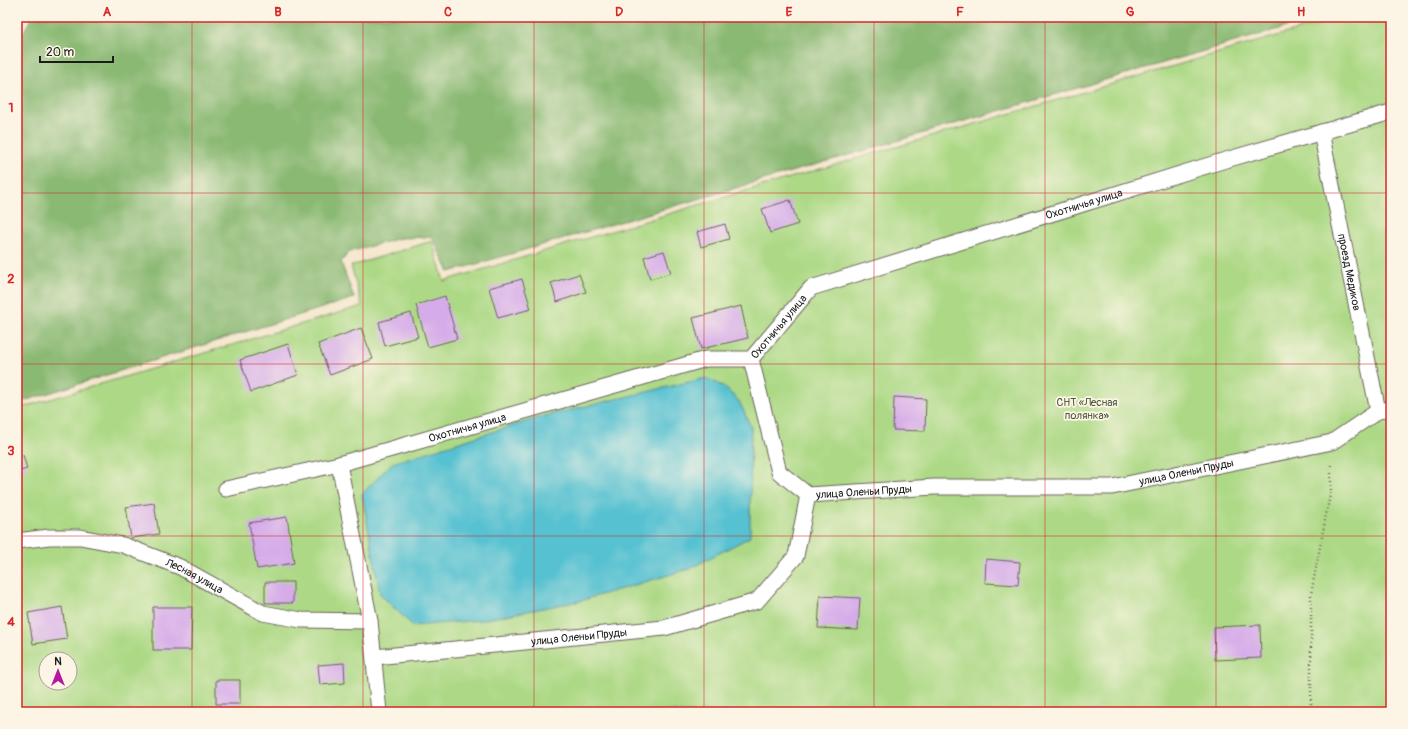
<svg xmlns="http://www.w3.org/2000/svg" width="1408" height="729" font-family="Pangolin,sans-serif">
<rect width="100%" height="100%" fill="#fcf5e5"/>
<filter id="ink" filterUnits="userSpaceOnUse"><feTurbulence type="fractalNoise" baseFrequency=".025" numOctaves="2"/><feDisplacementMap in="SourceGraphic" scale="8" xChannelSelector="R" yChannelSelector="G"/><feConvolveMatrix kernelMatrix="1 2 1 2 8 2 1 2 1" color-interpolation-filters="sRGB"/></filter>
<filter id="wash" filterUnits="userSpaceOnUse"><feTurbulence type="fractalNoise" baseFrequency=".012" numOctaves="4" result="noise"/><feDisplacementMap in="SourceGraphic" scale="16" xChannelSelector="R" yChannelSelector="G"/><feGaussianBlur stdDeviation="0.9" result="paint"/><feColorMatrix in="noise" values="0 0 0 0 0 0 0 0 0 0 0 0 0 0 0 0 0 1.4 0 .05"/><feComposite in="paint" operator="in"/></filter>
<g filter="url(#wash)">
<rect width="100%" height="100%" fill="#f4e6cb"/>
<path fill="#add986" stroke="#647a51" fill-rule="evenodd" d="M1342 17H1391V712H17V409L362 306 351 266 432 241 444 281 762 186ZM46 659H70V683H46Z"/>
<path fill="#8ab973" stroke="#536a48" d="M32 17H1320L449 272 432 237 400 238 349 252 341 262 354 298 17 403V44Z"/>
<path fill="#56c1d1" stroke="#396e76" d="M706 378 723 386 739 401 751 427 750 537 689 569 580 601 481 620 413 626 380 594 362 494 392 463 544 416Z"/>
<g id="blocks">
<path fill="#d5abe9" d="M790 200 798 224 770 233 762 209Z
M725 224 729 239 701 247 697 232Z
M664 251 671 273 650 279 644 257Z
M579 274 586 292 557 302 551 283Z
M522 279 531 309 498 318 489 288Z
M445 296 457 339 428 347 416 305Z
M741 306 748 338 701 349 693 318Z
M411 313 418 337 385 346 379 322Z
M361 328 373 359 330 375 318 344Z
M288 344 298 375 251 392 240 360Z
M894 397 926 399 925 431 893 430Z
M23 455 27 469 17 472V457Z
M154 503 159 534 131 538 126 507Z
M287 517 294 563 257 569 249 523Z
M986 559 1020 562 1018 585 985 583Z
M265 582H293V603H265Z
M820 596 860 598 858 630 818 628Z
M62 607 67 639 33 644 28 613Z
M153 607H192L191 650H153Z
M1260 625 1261 658 1215 660 1214 627Z
M344 663 345 683 320 685 318 665Z
M216 680H240V704H216Z"/>
</g>
</g>
<g filter="url(#ink)">
<use href="#blocks" fill-opacity="0" stroke="#686359" stroke-width="1"/>
<g fill="none" stroke-linecap="round" stroke-linejoin="round">
<defs>
<g id="service">
<path id="s1" d="M1321 132 1378 411"/>
<path d="M751 359 779 472 808 495"/>
<path d="M339 464 370 621 379 712"/>
<path id="s2" d="M226 489 339 464 706 359H751L811 288 1219 162 1391 112"/>
<path id="s3" d="M17 541 49 537H80L123 545 180 567 263 613 301 620 370 621"/>
<path id="s4" d="M375 657 664 628 757 601 796 556 808 495 934 487H1112L1332 442 1378 411 1391 409"/>
</g>
</defs>
<use href="#service" stroke="#686359" stroke-width="17"/>
<path stroke="#686359" stroke-width="2.5" stroke-dasharray="1 3" stroke-linecap="butt" d="M1311 712V594L1331 489V462"/>
<use href="#service" stroke="#fff" stroke-width="15"/>
</g>
</g>
<path fill="none" stroke="#d62828" stroke-width="1" stroke-opacity="0.55" d="M192 17V712M363 17V712M534 17V712M704 17V712M874 17V712M1045 17V712M1216 17V712M17 193H1391M17 364H1391M17 536H1391"/>
<g text-anchor="middle" stroke-width="3.5" stroke-linejoin="round" paint-order="stroke">
<g font-size="11" fill="#1c1c1c" stroke="#fcf5e5">
<text dy="4" stroke="none"><textPath href="#s2" startOffset="921">Охотничья улица</textPath></text>
<text dy="4" stroke="none"><textPath href="#s1" startOffset="143">проезд Медиков</textPath></text>
<text dy="4" stroke="none"><textPath href="#s2" startOffset="585">Охотничья улица</textPath></text>
<text dy="4" stroke="none"><textPath href="#s2" startOffset="249">Охотничья улица</textPath></text>
<text dy="4" stroke="none"><textPath href="#s4" startOffset="889">улица Оленьи Пруды</textPath></text>
<text dy="4" stroke="none"><textPath href="#s4" startOffset="565">улица Оленьи Пруды</textPath></text>
<text dy="4" stroke="none"><textPath href="#s3" startOffset="185">Лесная улица</textPath></text>
<text dy="4" stroke="none"><textPath href="#s4" startOffset="205">улица Оленьи Пруды</textPath></text>
</g>
<g font-size="11" fill="#48553c" stroke="#fcf5e5">
<text x="1087" y="406">СНТ «Лесная<tspan x="1087" dy="13">полянка»</tspan></text>
</g>
</g>
<rect width="1408" height="729" fill="none" stroke="#fcf5e5" stroke-width="44"/>
<g transform="translate(58 671)"><circle r="19" fill="#fcf5e5" stroke="#a29e95"/>
<path d="M0-3L7 15L0 10L-7 15Z" fill="#b5179e"/>
<text y="-6" font-size="11" font-weight="bold" text-anchor="middle" fill="#1c1c1c">N</text>
</g>
<path d="M40 56v6h73v-6" fill="none" stroke="#1c1c1c" stroke-width="2"/>
<text x="46" y="56" font-size="12" fill="#1c1c1c" stroke="#fcf5e5" stroke-width="3" paint-order="stroke">20 m</text>
<rect x="22" y="22" width="1364" height="685" fill="none" stroke="#d62828" stroke-width="1.5"/>
<g font-size="13" text-anchor="middle" font-weight="bold" fill="#d62828">
<text x="107" y="16">A</text>
<text x="278" y="16">B</text>
<text x="448" y="16">C</text>
<text x="619" y="16">D</text>
<text x="789" y="16">E</text>
<text x="960" y="16">F</text>
<text x="1130" y="16">G</text>
<text x="1301" y="16">H</text>
<text x="11" y="112">1</text>
<text x="11" y="283">2</text>
<text x="11" y="455">3</text>
<text x="11" y="626">4</text>
</g>
</svg>
